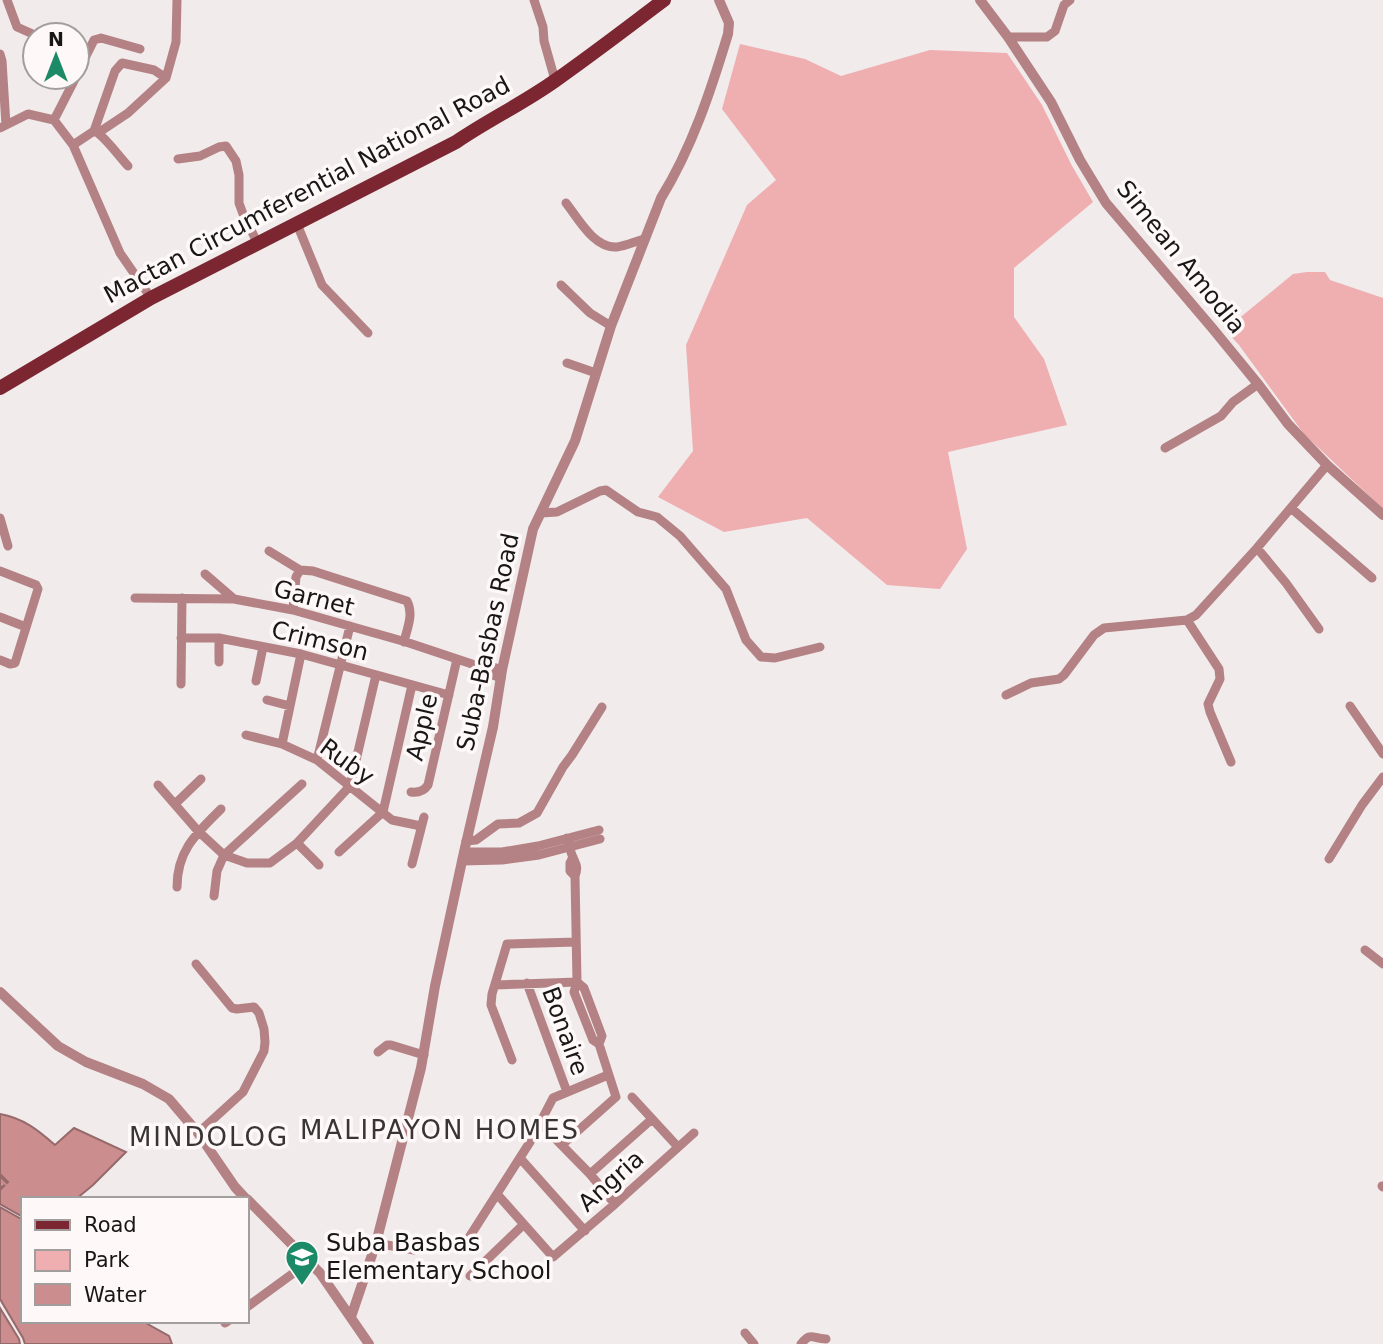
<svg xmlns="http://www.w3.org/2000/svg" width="1383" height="1344" font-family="'DejaVu Sans',sans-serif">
<rect width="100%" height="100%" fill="#f1ebeb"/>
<path fill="#efaeb0" d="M740 44 805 59 841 76 930 50 1007 53 1042 105 1071 164 1093 202 1014 268V317L1044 359 1067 425 948 452 967 549 940 589 887 585 807 518 724 532 658 497 693 451 686 345 747 205 776 180 722 109Z
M1307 272H1325L1330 280 1383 298V509L1304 434 1239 345 1225 330 1293 274Z"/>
<path fill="#cc8d8f" stroke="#96696b" stroke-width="2" d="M0 1114C23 1118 38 1130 55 1145L74 1128 126 1152 93 1185 76 1199H23V1217L0 1204V1190L5 1185 0 1188V1176L7 1183 8 1182 0 1174Z
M0 1207 23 1220V1321H142L169 1336 172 1344H25L23 1338 0 1299Z
M0 1308 19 1339 20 1344H0Z"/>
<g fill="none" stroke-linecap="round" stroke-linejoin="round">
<path stroke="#b48284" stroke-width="9" d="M7 0 17 27 35 35
M534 0 543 27 544 41 555 80
M1008 37H1047L1055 31 1064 5 1070 0
M77 49 87 53
M0 54 2 61 6 125
M77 74 94 40 101 38 140 49
M54 120 76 77
M0 128 28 114 54 120 73 145 120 253 151 298
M94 131 98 133 128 113 166 78 176 42 177 0
M98 133C109 142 118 155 128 166
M73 145 94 131 115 71 122 63 154 70 166 78
M178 159 200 156 219 147 226 146 236 161 239 175V203L243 214 258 244
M566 203C578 218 594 249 617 247 626 246 636 241 645 239
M297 224 322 285 368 333
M561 285 590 313 611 326
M567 363 596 373
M1165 448 1221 416 1233 402 1258 384
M1291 508 1372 578
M541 513 557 512 600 491 606 490 638 512 657 517 680 536 726 589 746 640 761 657 775 658 820 647
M0 518 8 546
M1257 548 1286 583 1319 629
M269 551 300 570 313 571 407 601C414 615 407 628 404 642
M0 571 36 585 38 589 15 663 10 664 0 660
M205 574 234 599
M135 598 234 599 293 610 406 642 478 666 482 671 501 678
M293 610 296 577 300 570
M0 617 26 627
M1187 620 1219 669 1220 679 1208 704 1210 712 1231 762
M181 638H219L301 654 449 695
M219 662V638
M478 666 484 664 502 670
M256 681 263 647
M181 684 182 598
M1006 695 1031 683 1059 679 1064 675 1094 635 1104 628 1187 620 1196 615 1257 548 1327 465
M267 700 290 706
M1350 706 1383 754
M246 735 282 744 317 760 392 820 421 826
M282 744 301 654
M317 760 350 626
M158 785 198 831 224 855 247 863H270L297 843 350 786 376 675
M411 792C419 793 424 791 428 785L457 659
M175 804 201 779
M466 841 476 840 498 824 519 823 537 813 563 767 572 755 602 707
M297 843 319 865
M339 852 383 812 412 685
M464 852H502L538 846 599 830
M573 857 570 863V871L575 876
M1329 859 1362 805 1383 777
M462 861 502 860 539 855 600 839
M412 864 424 817
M177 887C177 850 197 833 221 809
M214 896 217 871 224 855 302 784
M1365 950 1383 964
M196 964 232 1008 237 1009 254 1007 259 1013 264 1029 265 1042 264 1051 243 1092 198 1133
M577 982 584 988 602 1036 599 1044
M527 983 567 1092
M495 985 577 982
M378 1052 387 1045H391L424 1055
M512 1060 491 1005 492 994 507 944 576 942
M632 1097 678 1147
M540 1123 590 1174 615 1204
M562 1145 616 1097 599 1044 593 1040 574 992 577 982 575 876C579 866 575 863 572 855 570 850 569 844 567 838
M520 1158 585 1231
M590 1174 652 1119
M1382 1186 1383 1187
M497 1194 553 1257 615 1204 694 1133
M470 1236 530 1142 553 1098 608 1075
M376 1243 414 1250
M470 1276 523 1225
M247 1307 310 1261
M225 1323 228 1321
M745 1333 754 1344
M801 1344C811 1331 812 1339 826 1339"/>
<path stroke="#b48284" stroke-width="10" d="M980 0 1008 37 1051 102 1080 160 1106 203 1213 329 1258 384 1288 424 1327 465 1383 515
M0 992 58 1046 86 1062 143 1084 169 1099 198 1133 235 1187 246 1199
M247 1199 320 1273 369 1344
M351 1317 376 1243 421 1068 435 986 464 852 493 727 502 670 533 529 575 441 611 326 661 198C692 148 711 90 728 34L729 23 719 0"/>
<path stroke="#7b2631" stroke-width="14" d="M0 388 151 298 456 142C488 120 524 103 556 80 593 54 628 27 664 0"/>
</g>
<defs>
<symbol id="school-pin" viewBox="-11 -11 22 30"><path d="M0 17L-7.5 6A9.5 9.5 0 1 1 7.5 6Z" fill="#1c8967" stroke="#fef8f8"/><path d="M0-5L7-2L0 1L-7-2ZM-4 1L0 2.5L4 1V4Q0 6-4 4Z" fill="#fff"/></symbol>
</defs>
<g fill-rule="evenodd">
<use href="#school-pin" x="283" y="1238" width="38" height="52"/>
</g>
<g text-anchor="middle" stroke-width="7" stroke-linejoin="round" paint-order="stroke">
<g font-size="24" fill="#181616" stroke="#fef8f8">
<text transform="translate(307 190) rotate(-28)" y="8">Mactan Circumferential National Road</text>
<text transform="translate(1181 257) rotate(51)" y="8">Simean Amodia</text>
<text transform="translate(314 598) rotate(14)" y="8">Garnet</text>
<text transform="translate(320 641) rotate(14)" y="8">Crimson</text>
<text transform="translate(488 642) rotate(-78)" y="8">Suba-Basbas Road</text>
<text transform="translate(422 727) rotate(-77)" y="8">Apple</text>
<text transform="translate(347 762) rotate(36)" y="8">Ruby</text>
<text transform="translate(565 1031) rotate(70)" y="8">Bonaire</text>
<text transform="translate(611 1181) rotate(-42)" y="8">Angria</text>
</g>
<g font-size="24" fill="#181616" stroke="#fef8f8" text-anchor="start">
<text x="326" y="1251">Suba Basbas<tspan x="326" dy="28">Elementary School</tspan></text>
</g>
<g font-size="26" letter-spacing="2" fill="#3a3535" stroke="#fef8f8">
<text x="440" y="1139">MALIPAYON HOMES</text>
<text x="209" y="1146">MINDOLOG</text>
</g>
</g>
<rect x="21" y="1197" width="228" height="126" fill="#fef8f8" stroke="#a29e9e" stroke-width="2"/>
<rect x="35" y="1220" width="35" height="10" fill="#7b2631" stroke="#a29e9e" stroke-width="2"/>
<text x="84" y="1232" font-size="21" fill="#181616">Road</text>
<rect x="35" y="1250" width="35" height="21" fill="#efaeb0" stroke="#a29e9e" stroke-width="2"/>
<text x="84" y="1267" font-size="21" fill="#181616">Park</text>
<rect x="35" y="1284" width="35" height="21" fill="#cc8d8f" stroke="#a29e9e" stroke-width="2"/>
<text x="84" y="1302" font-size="21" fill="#181616">Water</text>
<g transform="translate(56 56)"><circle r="33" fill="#fef8f8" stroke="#a29e9e" stroke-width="2"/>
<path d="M0-5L12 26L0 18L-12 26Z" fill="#1c8967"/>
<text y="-10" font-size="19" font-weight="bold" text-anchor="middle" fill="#181616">N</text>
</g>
</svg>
